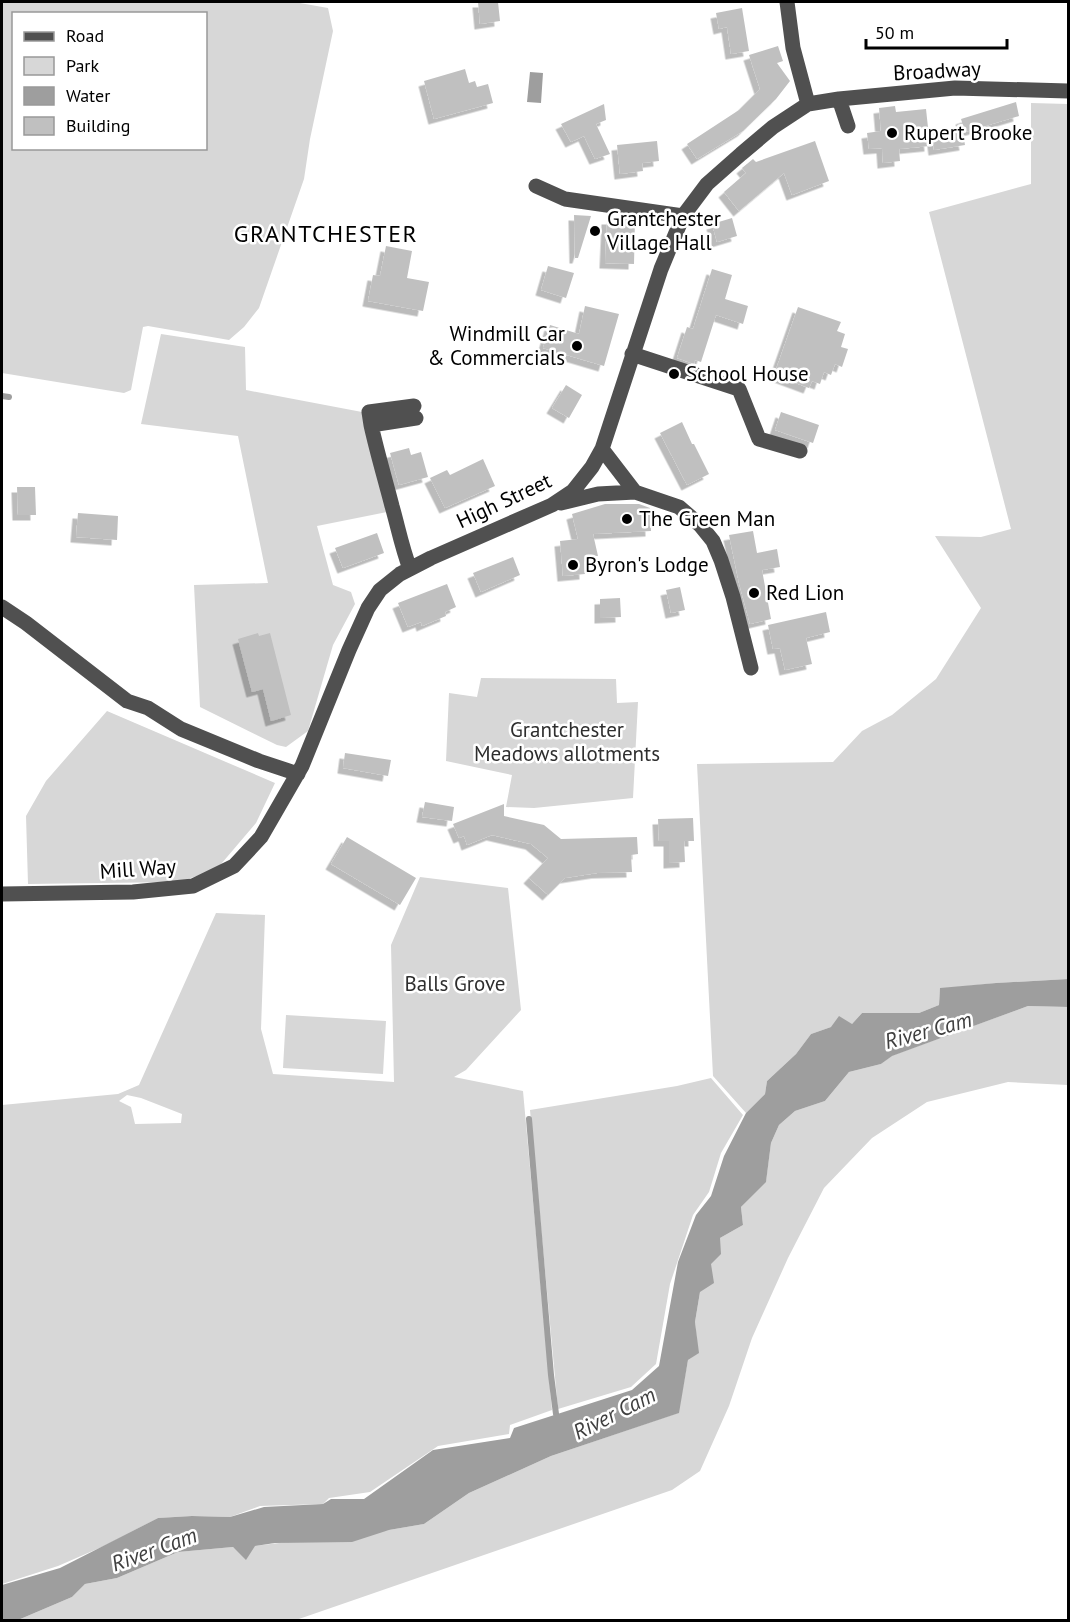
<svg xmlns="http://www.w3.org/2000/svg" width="1070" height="1622" font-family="'PT Sans',sans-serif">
<defs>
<filter id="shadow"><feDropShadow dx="-5.5" dy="5.5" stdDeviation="0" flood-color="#0004"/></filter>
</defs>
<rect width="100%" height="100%" fill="#fff"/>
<path fill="#d7d7d7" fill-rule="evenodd" d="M2 2H294L328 8 333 31 310 139 304 179 259 308 244 327 229 340 148 326 143 327 131 390 124 393 2 373ZM14 14H206V148H14Z
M1031 103 1068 104V979L996 983 940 989 939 1005 919 1013H862L852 1024 831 1027 811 1034 796 1054 767 1081 765 1094 746 1113 713 1076 697 764 833 762 862 731 892 715 936 679 981 608 935 536 981 537 1011 529 929 212 1031 184Z
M161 334 245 347 246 390 362 412 387 512 317 526 333 585 351 592 355 604 333 645 308 731 286 747 277 745 200 707 194 585 268 583 238 436 141 424Z
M481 678 616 679 617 703 638 702 633 798 534 808 506 807 512 775 446 761 449 693 477 697Z
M107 711 275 783 256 823 216 870 178 882 28 884 26 816 46 781Z
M420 877 508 888 521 1010 466 1070 454 1077 523 1091 552 1410 510 1425 509 1434 438 1446 370 1492 329 1498 323 1504 260 1506 230 1517 192 1516 158 1518 104 1546 58 1566 2 1584V1105L118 1094 139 1085 216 913 265 915 261 1029 273 1074 394 1082 391 945ZM127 1095 141 1098 182 1114 181 1123 135 1124 131 1107 119 1101Z
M1028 1006 1068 1007V1085L1008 1082 927 1102 872 1138 824 1188 788 1258 752 1338 729 1406 700 1471 672 1490 296 1620H18L72 1597 85 1584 117 1578 178 1552 233 1547 246 1559 254 1546 389 1530 424 1524 469 1493 551 1456 678 1413 688 1360 698 1353 695 1322 700 1292 720 1238 743 1225 741 1207 766 1181 771 1143 779 1125 795 1111 825 1101 849 1072 881 1064 891 1056Z
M286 1015 386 1021 383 1074 283 1068Z
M711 1078 743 1115 721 1153 709 1192 693 1215 670 1284 656 1364 631 1387 558 1409 530 1110 677 1086Z"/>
<path fill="#9e9e9e" d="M530 72 543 73 541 103 527 102Z
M1068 979V1007L1028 1006 892 1056 881 1064 849 1072 825 1101 795 1111 779 1125 771 1143 766 1182 741 1207 743 1225 720 1238 721 1254 711 1264 714 1283 700 1292 695 1322 699 1353 688 1360 679 1413 551 1456 469 1493 424 1524 389 1530 352 1542 275 1543 255 1546 246 1560 233 1547 178 1552 117 1578 85 1584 72 1597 18 1620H2V1585L60 1568 158 1518 192 1516 230 1517 264 1507 323 1504 331 1499H364L433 1450 510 1438 514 1428 632 1390 659 1366 678 1262 696 1215 711 1196 724 1156 746 1113 765 1094 767 1081 796 1054 811 1034 831 1027 839 1016 852 1024 862 1013H919L939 1005 940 988 996 983Z"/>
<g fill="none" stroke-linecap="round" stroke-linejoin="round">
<path stroke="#9e9e9e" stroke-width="6" d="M2 396 9 397
M529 1119 551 1375 556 1414"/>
</g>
<path fill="#c0c0c0" filter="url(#shadow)" d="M478 2H498L500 21 480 24Z
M742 8 749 51 731 54 727 27 719 29 716 13Z
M778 46 783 61 777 63 790 81 776 99 743 131 697 159 687 144 739 110 760 89 749 55Z
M465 69 469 83 475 81 477 87 488 84 493 103 434 119 424 81Z
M1016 102 1019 116 965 132 961 119Z
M604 104 606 120 596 124 610 154 595 159 584 136 571 142 561 124Z
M895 106 896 112 926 109 930 146 899 149 900 161 883 163 882 148 869 149 867 133 881 131 879 108Z
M962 129 965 145 934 150 932 134Z
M657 141 659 161 642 163 643 171 620 174 617 145Z
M815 141 829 181 792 195 784 173 739 211 724 192 746 173 742 168 753 159 756 162Z
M574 215 591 216 578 258H575Z
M732 218 737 236 717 242 712 224Z
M607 219H635L634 264 605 263Z
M386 246 412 251 407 278 429 282 423 311 368 301 373 275 380 276Z
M548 266 574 273 566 298 541 290Z
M712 269 732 275 725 299 748 306 743 324 716 315 701 362 695 360 694 364 677 358 687 327 693 329Z
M585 306 619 314 604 366 543 348 550 325 579 334Z
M798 307 841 322 837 331 845 334 841 347 848 349 842 367 835 364 831 375 824 372 820 384 812 381 809 388 774 375Z
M566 385 582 395 569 418 552 408Z
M781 412 819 425 813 443 775 430Z
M682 422 692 444H694L709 474 687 485 660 433Z
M409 448 411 455 421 452 428 477 399 485 390 453Z
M483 459 495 486 445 508 430 478 447 470 450 475Z
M17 487H35L36 515H18Z
M605 504H639L650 508 651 531 593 534 598 556H584L585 574 563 576 560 541 578 539 572 514Z
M78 513 118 516 117 540 76 537Z
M753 531 757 553 777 549 780 567 762 570 771 619 750 624 739 583 729 535Z
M377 533 384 553 343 568 335 548Z
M513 557 520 575 481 592 473 573Z
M447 584 456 607 445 612 446 616 422 626 421 622 408 627 398 603Z
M680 587 685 610 671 613 666 590Z
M620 598 621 617 600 618V599Z
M826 612 830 632 806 638 812 664 785 670 780 648 773 649 768 625Z
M258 633 259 636 270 633 291 715 271 721 263 689 252 692 238 639Z
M345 753 391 760 388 776 343 768Z
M425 802 454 807 452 821 422 817Z
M504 804V816L544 825 561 839 637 837 638 854 631 855 632 872 597 873 565 878 548 895 529 878 548 858 531 844 492 835 467 845 464 836 459 838 453 824Z
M693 818 694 841H684L685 862 669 863V841H659L658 819Z
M347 837 416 878 400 905 331 864Z"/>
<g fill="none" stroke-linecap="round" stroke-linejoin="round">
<path stroke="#505050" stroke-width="15" d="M787 2 793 48 808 104
M839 99 848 126
M536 186 565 199 683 216
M632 354 739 389 759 439 800 451
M371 425 369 412 414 406
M602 449 635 492
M561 503 598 494 635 492 679 507 700 525 713 541 721 560 733 597 751 668
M410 569C402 548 398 527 392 506 385 479 377 452 371 425L416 418
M2 607 26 623 127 701 148 708 181 729 259 761 298 774
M2 894 133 892 193 886 234 866 261 837 302 766 349 650 368 608 380 590 400 574 431 558 552 505 573 491 592 467 602 449 661 269 683 216 707 184 741 154 773 127 808 104 839 99 955 88 1068 91"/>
</g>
<g fill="#000" stroke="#fff" stroke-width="2">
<circle cx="892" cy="133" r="6"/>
<circle cx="595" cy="231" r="6"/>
<circle cx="577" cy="346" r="6"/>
<circle cx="674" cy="374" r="6"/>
<circle cx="627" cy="519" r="6"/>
<circle cx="573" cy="565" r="6"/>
<circle cx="754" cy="593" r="6"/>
</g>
<g text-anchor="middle" stroke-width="5" stroke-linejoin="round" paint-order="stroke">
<g font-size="21" fill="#000" stroke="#fff">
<text transform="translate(937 71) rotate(-3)" y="7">Broadway</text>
<text transform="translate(504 501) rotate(-25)" y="7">High Street</text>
<text transform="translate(138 869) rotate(-4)" y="7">Mill Way</text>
</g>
<g font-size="21" fill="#000" stroke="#fff" text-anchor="start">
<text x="904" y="140">Rupert Brooke</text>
<text x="607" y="226">Grantchester<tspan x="607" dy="24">Village Hall</tspan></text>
<text x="565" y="341" text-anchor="end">Windmill Car<tspan x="565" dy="24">&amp; Commercials</tspan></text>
<text x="686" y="381">School House</text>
<text x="639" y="526">The Green Man</text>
<text x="585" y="572">Byron's Lodge</text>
<text x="766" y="600">Red Lion</text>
</g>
<g font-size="21" fill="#2e2e2e" stroke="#fff">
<text x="567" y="737">Grantchester<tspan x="567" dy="24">Meadows allotments</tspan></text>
<text x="455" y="991">Balls Grove</text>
</g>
<g font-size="22" font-style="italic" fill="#3f3f3f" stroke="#fff">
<text transform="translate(928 1030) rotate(-15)" y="8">River Cam</text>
<text transform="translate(614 1413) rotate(-27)" y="8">River Cam</text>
<text transform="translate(154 1549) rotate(-20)" y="8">River Cam</text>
</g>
<g font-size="24" letter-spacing="1.5" fill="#000" stroke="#fff">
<text x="326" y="242">GRANTCHESTER</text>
</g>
</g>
<rect width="1070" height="1622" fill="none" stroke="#000000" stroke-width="6"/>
<rect x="12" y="12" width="195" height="138" fill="#ffffff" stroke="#999999" stroke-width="1.5"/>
<rect x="24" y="32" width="30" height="9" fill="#505050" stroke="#999999" stroke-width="1.5"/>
<text x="66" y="42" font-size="18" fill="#000000">Road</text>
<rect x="24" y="57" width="30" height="18" fill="#d7d7d7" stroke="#999999" stroke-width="1.5"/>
<text x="66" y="72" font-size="18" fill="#000000">Park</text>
<rect x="24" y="87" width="30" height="18" fill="#9e9e9e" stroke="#999999" stroke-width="1.5"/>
<text x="66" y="102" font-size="18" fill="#000000">Water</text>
<rect x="24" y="117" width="30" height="18" fill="#c0c0c0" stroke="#999999" stroke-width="1.5"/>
<text x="66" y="132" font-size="18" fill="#000000">Building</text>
<path d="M866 39v9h141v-9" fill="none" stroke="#000000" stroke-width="3"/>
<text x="875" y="39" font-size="18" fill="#000000" stroke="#ffffff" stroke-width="4.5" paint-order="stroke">50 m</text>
</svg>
